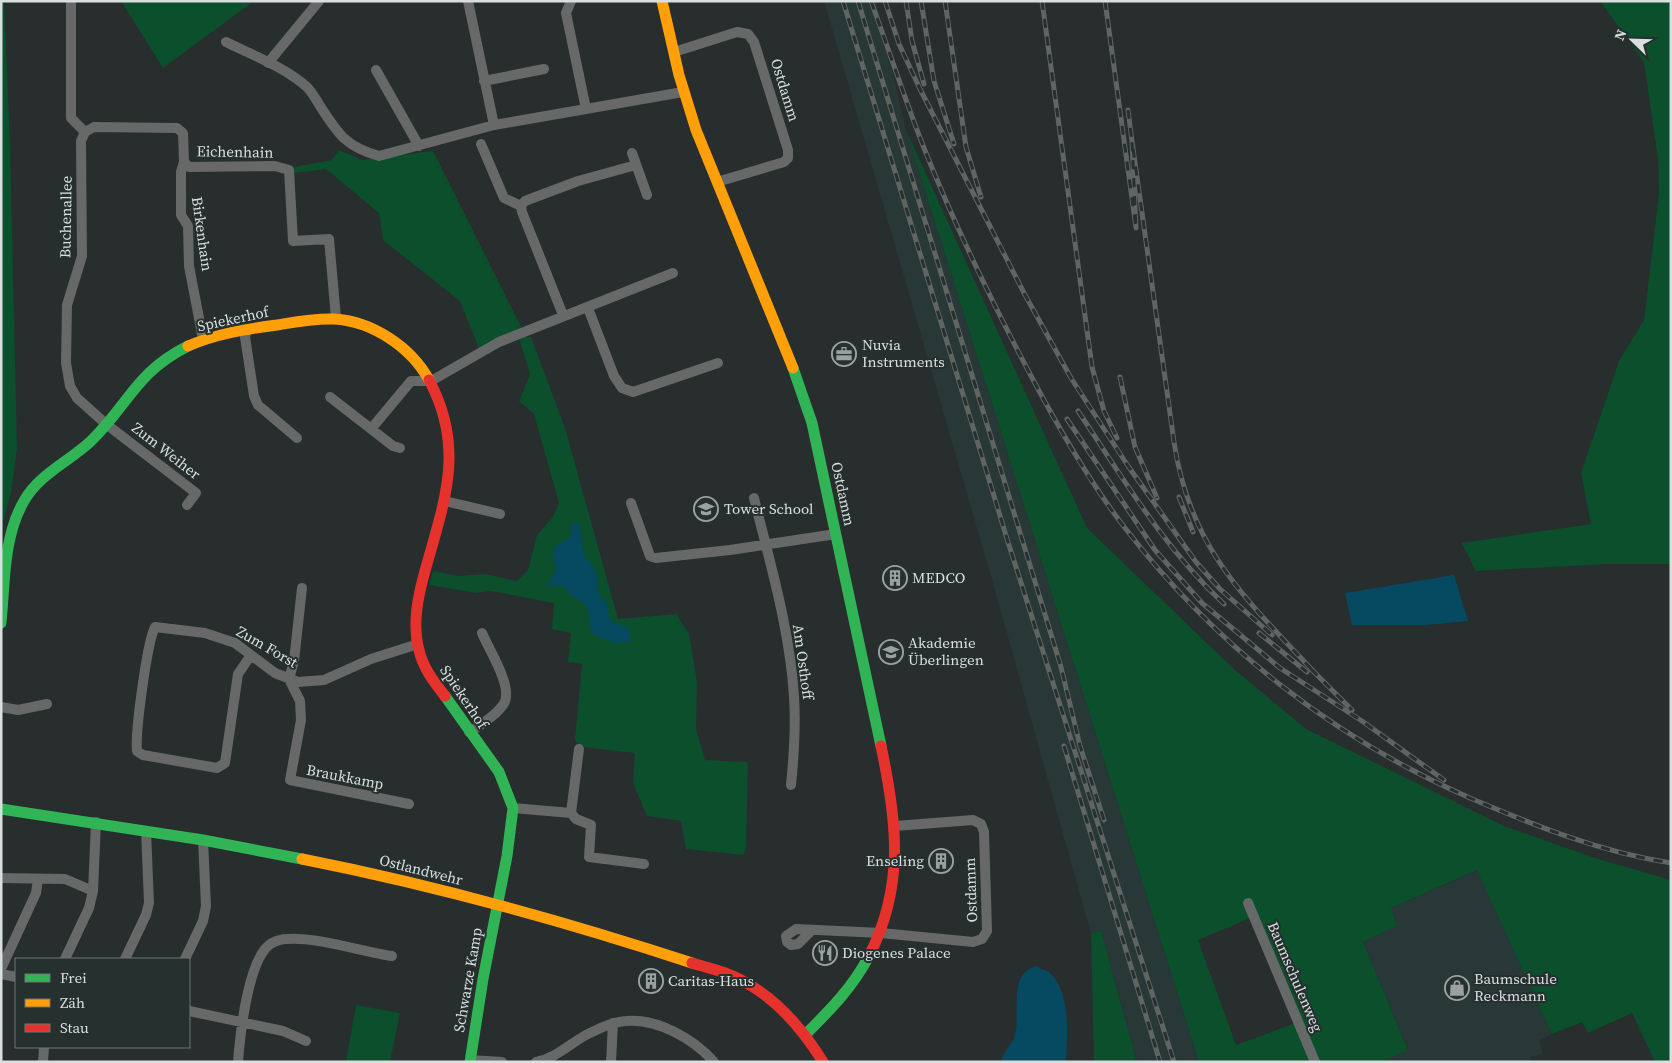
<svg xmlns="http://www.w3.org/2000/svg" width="1672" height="1063" font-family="'Source Serif 4',serif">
<rect width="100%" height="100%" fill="#282d2d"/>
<path fill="#273837" d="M824 1H876L906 130 1199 1062H1137L1101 930 1091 934 992 580Z
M1478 870 1552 1034 1539 1041 1543 1053 1531 1057 1532 1062H1381L1408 1049 1363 942 1397 926 1391 908Z"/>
<path fill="#0b4f2c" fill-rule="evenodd" d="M1 1H4L10 144 17 448 11 493 1 529Z
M121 1H254L163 68Z
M1600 1H1671V564H1608L1476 571 1462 543 1591 524 1581 473 1619 361 1644 320 1659 194 1658 159 1644 62Z
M906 130 1087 528 1235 670 1306 729 1504 826 1595 858 1671 880V1062H1655L1632 1013 1588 1033 1582 1022 1552 1034 1477 870 1391 908 1397 926 1363 942 1408 1050 1381 1062H1199ZM1253 917 1298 1022 1236 1045 1198 940Z
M339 150 362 160 433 151 526 337H531L565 428 618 619 676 614 689 634 697 682 696 729 705 760 748 762 746 850 743 855 686 849 681 821 647 816 633 783 635 753 582 747 575 740 582 664 568 662 571 633 552 629 554 603 491 591 475 593 429 585 433 571 458 576 485 574 517 581 528 570 537 535 552 518 559 503 534 414 519 401 530 374 518 335 480 351 460 301 383 240 379 213 326 169 294 173 293 167 332 160Z
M1101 930 1136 1059 1137 1062H1094L1091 934Z
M356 1005 400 1013 390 1062H346Z"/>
<path fill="#064a62" d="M575 521 579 524 584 555 595 570 598 579 597 587 602 600 606 601 610 620 630 630V642L616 643 594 635C588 626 591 613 585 605 580 597 567 597 565 587L555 585 547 587 556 569 553 556 556 546 572 536V523Z
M1454 575 1468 621 1426 625H1352L1345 593Z
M1036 966C1041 969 1049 971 1053 976 1071 998 1067 1036 1066 1062H1001C1003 1051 1013 1044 1015 1035 1021 1012 1007 975 1036 966Z"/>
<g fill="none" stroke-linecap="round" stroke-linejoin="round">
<path stroke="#676868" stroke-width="10" d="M71 1V118L85 132
M468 1 494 125
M571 1 566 13 586 109
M226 42C252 55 285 67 307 87 312 92 316 99 320 106 338 134 346 147 379 156L494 125 683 92
M674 52 737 32 748 34 754 42 788 150V158L784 162 717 182
M268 63 319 1
M376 70 419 146
M484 81 544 69
M85 132 81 141 82 256 67 305 66 363 70 386 77 398 106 424 196 493 187 505
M85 132 94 127 177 128 183 133 184 162 189 167 275 166 289 170 293 241 329 239 336 318
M481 144 504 198 521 206
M632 153 647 195
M184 162 181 172V215L188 226 189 266 203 339
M588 308 614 376 622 388 633 392 718 363
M563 315 522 212 521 206 525 201 578 181 636 165
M247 329 245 337 254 396 258 405 297 438
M330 397 393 446 400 448
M371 429 411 381H431L499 342 673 273
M754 498C770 563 790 630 794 697 796 726 794 755 791 785
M445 501 500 514
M631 503 650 556 656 558 730 550 836 534
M302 588 294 661 289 679 300 701 301 720 290 780 409 804
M251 655 238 674 225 763 217 768 143 755 137 751C135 733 147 642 155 627L205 633 235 643 275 673 298 682 324 680 371 659 418 644
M1 707 18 710 47 704
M469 732C481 725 495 716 503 705 515 689 489 650 482 633
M513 808 571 813 579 749
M571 813 576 819 591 825 589 857 644 864
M1 878 65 879 93 891
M1248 903 1315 1062
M812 930 798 944 791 945 787 942 786 936 796 929 881 933 973 942 982 939 987 931 984 832 981 824 973 820 895 826
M65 959 89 908 93 891 96 822
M125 959 146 915 149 903 146 831
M185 959 203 921 206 906 203 840
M1 969 36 893 38 879
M1 974 16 977
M189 1011 283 1031 306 1041
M470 1060 502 1062
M43 1062 44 1047
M238 1062C240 1036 248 956 272 943 276 941 283 939 287 939 313 936 364 952 392 956
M536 1062C556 1058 568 1045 586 1035 598 1029 612 1022 626 1021 657 1018 694 1039 714 1062
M611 1062 613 1023"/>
<path stroke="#30b455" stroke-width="11" d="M793 368 812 423 881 746
M1 623C5 583 3 537 24 501 39 474 70 461 91 441 129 404 136 372 188 346
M445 696 499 772 513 808 507 856 483 979 470 1062
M1 809 203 840 302 859
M806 1034C830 1010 853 987 869 956"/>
<path stroke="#ff9f0a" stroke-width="11" d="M662 1 679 75 696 130 793 368
M188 346C216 334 246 329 277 325 295 322 315 318 334 319 372 321 411 347 429 380
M302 859C434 885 564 921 692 963"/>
<path stroke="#e5322d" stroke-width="11" d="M429 380C466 449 444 502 425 571 418 596 412 624 419 650 423 668 434 682 445 696
M869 956C905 886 897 821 881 746
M692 963C707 968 725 971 739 979 776 997 802 1028 823 1062"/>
<defs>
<path id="rail" d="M843 1 1008 542 1174 1062
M858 1 1061 667 1080 746 1104 820
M871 1C889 50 905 100 924 148 955 226 991 300 1030 374 1058 427 1088 480 1125 528 1216 646 1333 738 1470 798 1536 826 1600 852 1671 863
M885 1 899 44 920 89 1024 293 1071 378 1128 466 1196 562 1220 589 1272 635
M906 1 912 41 924 84
M921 1 934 81 954 144
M945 1 966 147 981 197
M1042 1 1092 367 1104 411 1117 438
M1105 1 1136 228 1132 141 1174 442C1190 549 1245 598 1315 673
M1128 110 1132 141
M1120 377 1135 447 1157 498
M1078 411C1123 478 1164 548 1224 604
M1067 419 1155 550 1202 603 1280 668 1362 721 1444 780
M1179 497 1193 532
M1259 633 1307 672
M1311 669 1352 710
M1064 746 1160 1062"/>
</defs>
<use href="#rail" stroke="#606463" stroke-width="5"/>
<use href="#rail" stroke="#25302f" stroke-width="3" stroke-dasharray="9" stroke-linecap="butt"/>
</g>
<defs>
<symbol id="office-ring" viewBox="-11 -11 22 22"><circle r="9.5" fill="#25302f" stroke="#9ba1a1" stroke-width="1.5"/><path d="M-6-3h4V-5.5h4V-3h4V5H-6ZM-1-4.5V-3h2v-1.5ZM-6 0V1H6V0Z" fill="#9ba1a1"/></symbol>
<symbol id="school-ring" viewBox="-11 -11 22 22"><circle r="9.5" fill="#25302f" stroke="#9ba1a1" stroke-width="1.5"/><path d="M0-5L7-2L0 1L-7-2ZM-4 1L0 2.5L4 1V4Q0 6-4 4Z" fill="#9ba1a1"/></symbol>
<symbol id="building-ring" viewBox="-11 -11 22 22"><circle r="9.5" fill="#25302f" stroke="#9ba1a1" stroke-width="1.5"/><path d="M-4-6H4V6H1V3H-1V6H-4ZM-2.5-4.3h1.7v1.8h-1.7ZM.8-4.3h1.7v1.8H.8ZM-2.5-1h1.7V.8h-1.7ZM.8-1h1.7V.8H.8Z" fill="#9ba1a1"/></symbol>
<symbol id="restaurant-ring" viewBox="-11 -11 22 22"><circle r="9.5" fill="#25302f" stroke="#9ba1a1" stroke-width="1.5"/><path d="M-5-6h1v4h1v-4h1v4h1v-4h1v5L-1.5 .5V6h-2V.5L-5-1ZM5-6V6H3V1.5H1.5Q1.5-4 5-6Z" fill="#9ba1a1"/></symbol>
<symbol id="shop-ring" viewBox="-11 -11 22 22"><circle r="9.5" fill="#25302f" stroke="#9ba1a1" stroke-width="1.5"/><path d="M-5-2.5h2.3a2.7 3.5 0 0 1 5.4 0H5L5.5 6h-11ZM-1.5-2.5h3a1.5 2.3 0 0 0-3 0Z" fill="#9ba1a1"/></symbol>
</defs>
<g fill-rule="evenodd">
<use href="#office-ring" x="830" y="340" width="28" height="28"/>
<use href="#school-ring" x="692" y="495" width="28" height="28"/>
<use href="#building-ring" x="881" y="564" width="28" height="28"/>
<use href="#school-ring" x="877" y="638" width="28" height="28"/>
<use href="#building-ring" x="927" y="847" width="28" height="28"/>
<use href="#restaurant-ring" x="811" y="939" width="28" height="28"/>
<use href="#building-ring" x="637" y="967" width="28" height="28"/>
<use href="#shop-ring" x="1443" y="974" width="28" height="28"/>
</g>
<g text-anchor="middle" stroke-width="4" stroke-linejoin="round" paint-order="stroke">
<g font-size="15" fill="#d9dfdf" stroke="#25302f">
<text transform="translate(785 90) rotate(73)" y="5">Ostdamm</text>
<text transform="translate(235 152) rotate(1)" y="5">Eichenhain</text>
<text transform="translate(66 217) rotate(-89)" y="5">Buchenallee</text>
<text transform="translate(202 234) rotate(82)" y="5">Birkenhain</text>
<text transform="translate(233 319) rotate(-12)" y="5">Spiekerhof</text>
<text transform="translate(166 451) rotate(38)" y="5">Zum Weiher</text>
<text transform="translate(843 494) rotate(78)" y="5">Ostdamm</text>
<text transform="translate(267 647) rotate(30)" y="5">Zum Forst</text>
<text transform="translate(803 662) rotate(82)" y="5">Am Osthoff</text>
<text transform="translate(464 697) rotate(56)" y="5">Spiekerhof</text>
<text transform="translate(345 777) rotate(11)" y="5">Braukkamp</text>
<text transform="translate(421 870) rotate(14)" y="5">Ostlandwehr</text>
<text transform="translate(971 890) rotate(-92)" y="5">Ostdamm</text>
<text transform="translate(1295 977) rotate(67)" y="5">Baumschulenweg</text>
<text transform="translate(468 980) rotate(-80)" y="5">Schwarze Kamp</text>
</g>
<g font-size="15" fill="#d9dfdf" stroke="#25302f" text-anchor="start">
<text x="862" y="350">Nuvia<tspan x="862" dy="17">Instruments</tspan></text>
<text x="724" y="514">Tower School</text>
<text x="912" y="583">MEDCO</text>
<text x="908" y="648">Akademie<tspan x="908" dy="17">Überlingen</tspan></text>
<text x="924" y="866" text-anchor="end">Enseling</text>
<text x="842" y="958">Diogenes Palace</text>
<text x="1474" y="984">Baumschule<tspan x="1474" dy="17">Reckmann</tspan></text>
<text x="668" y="986">Caritas-Haus</text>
</g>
</g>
<rect width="1672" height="1063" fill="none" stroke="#d9dfdf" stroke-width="5"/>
<rect x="15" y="958" width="175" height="90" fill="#25302f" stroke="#6d7675"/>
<rect x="25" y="974" width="25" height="8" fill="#30b455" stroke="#6d7675"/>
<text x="60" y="983" font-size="15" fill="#d9dfdf">Frei</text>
<rect x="25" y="999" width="25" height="8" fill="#ff9f0a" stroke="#6d7675"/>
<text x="60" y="1008" font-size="15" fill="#d9dfdf">Zäh</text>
<rect x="25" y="1024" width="25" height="8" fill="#e5322d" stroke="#6d7675"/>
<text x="60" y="1033" font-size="15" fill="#d9dfdf">Stau</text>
<g transform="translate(1632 40) rotate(293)" stroke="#25302f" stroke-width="4" paint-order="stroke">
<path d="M0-4L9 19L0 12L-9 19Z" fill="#d9dfdf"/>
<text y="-8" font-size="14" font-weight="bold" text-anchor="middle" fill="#d9dfdf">N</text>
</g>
</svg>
